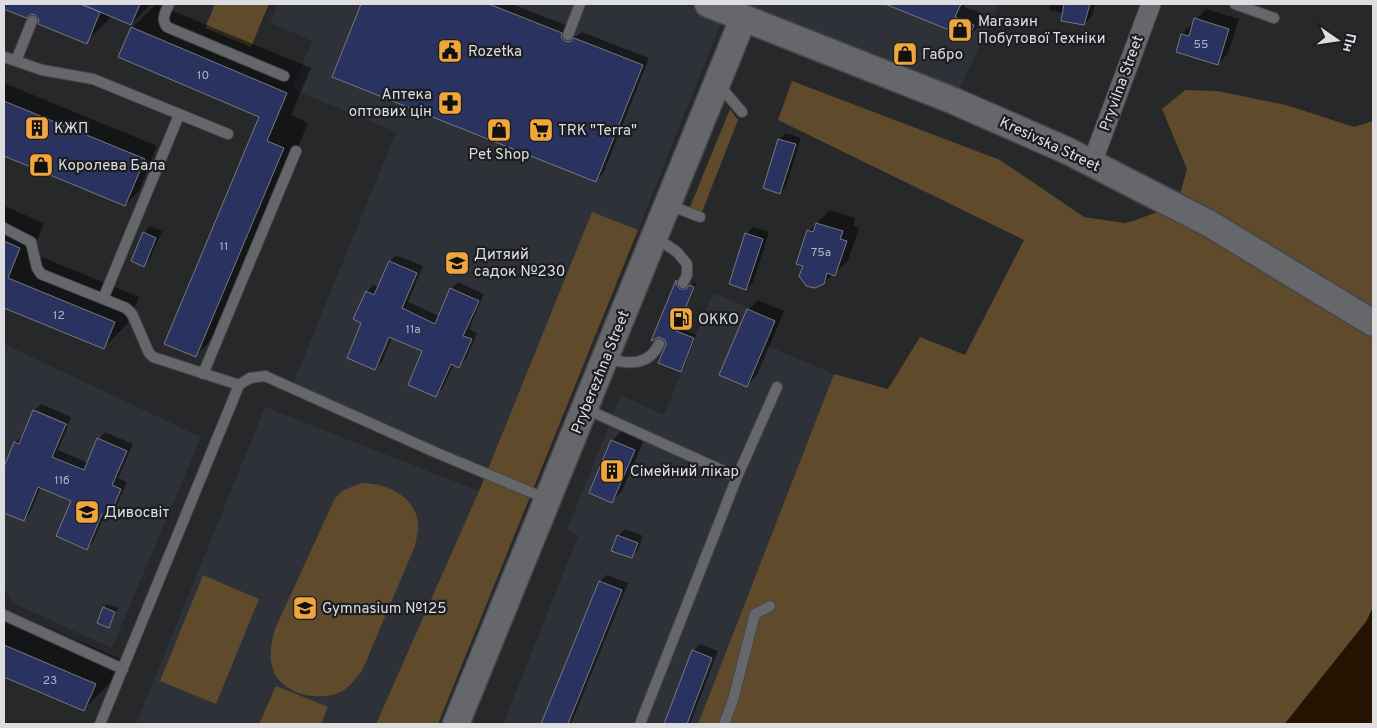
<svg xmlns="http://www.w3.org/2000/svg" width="1377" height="728" font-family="Overpass,sans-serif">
<rect width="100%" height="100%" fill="#27282a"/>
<path fill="#2e3138" d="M278 4H685L722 20 638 230 592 213 487 471 290 391 396 132 292 89 312 41 270 23Z
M719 4H999L954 101Z
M713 293 777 320 766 345 834 374 698 724H503L578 536 567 530 621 395 664 415Z
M4 344 201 437 112 648 13 603 4 588Z
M265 407 479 491 376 724H136Z"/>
<path fill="#604a2c" d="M215 4H269L251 47 205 28Z
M792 81 1000 160 1084 217 1124 223 1133 221 1177 205 1187 169 1162 109 1185 90 1217 91 1286 105 1354 127 1373 121V606L1366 621 1284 724H698L834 374 888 389 920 337 965 355 1024 240 778 120Z
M730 109 738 120 702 212 690 207Z
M592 212 638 230 438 724H376L479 491Z
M361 483C385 483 415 495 418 523 419 531 416 538 415 546L362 671C354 680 348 690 336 694 315 701 283 693 274 672 268 657 271 643 275 629L335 498 342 491Z
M203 575 259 599 216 704 160 681Z
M276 686 328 707 321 724H259Z"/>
<path fill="#231300" stroke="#5b5043" d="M1373 606V724H1284L1366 621Z"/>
<path fill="#0007" d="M4 4H151L131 24 112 16 86 42 40 19 36 14 30 13 25 17 4 8Z
M156 4 311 68 291 115 308 123 221 330 196 355 261 116 132 28Z
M362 4H512L568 26 572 35 577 36 582 32 649 58 603 174 596 181 333 76Z
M887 4H966L965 7 984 14 979 26 968 37Z
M1051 4H1095L1092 16 1084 24 1064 13 1049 10Z
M1206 9 1239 19 1228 53 1218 64 1177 51 1182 34Z
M4 83 157 146 139 191 125 205 4 154Z
M786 133 801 138 786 186 780 193 779 139Z
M4 206 44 223 32 253 139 297 128 323 103 348 4 307V290L9 277 4 275Z
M830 210 855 218 853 226 859 228 848 261 823 283 804 265 809 231Z
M150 226 162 231 150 258 144 265V233Z
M753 227 769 232 753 282 746 289V234Z
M396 255 423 266 408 302 439 316 451 289 458 282 484 294 469 329 477 333 466 359 459 366 454 364 442 389 436 396 424 351 392 337 382 362 375 369 363 322 367 292 373 285 379 287 390 261Z
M679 279 680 283 684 287 690 286 694 283 696 284 678 328 696 335 684 368 681 371 666 339 659 336 654 338Z
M758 300 784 311 757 375 747 386 748 310Z
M41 404 71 417 69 424 36 410V413L68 426 58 450 88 463 99 439 105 432 133 444 118 478 127 482 115 509 108 515 105 514 93 542 87 548 73 501 41 487 30 513 24 520 4 511V484L8 473 4 471 15 443 22 436 24 437 34 411Z
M622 430 644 440 622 491 612 501V441Z
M625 529 643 536 638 550 631 557 618 536Z
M607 575 628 583 571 724H543L600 581Z
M107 604 118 608 111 624 108 626 98 622 104 607Z
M4 609 120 659 109 684 84 709 4 675Z
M700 644 718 651 690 724H666L693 651Z"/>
<path fill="#2a335f" stroke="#78797c" d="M4 4H80L100 12 87 44 38 24 39 20 35 15 31 14 26 18 4 9Z
M81 4H140L131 25Z
M361 4H489L562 33 561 37 565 41 570 42 574 38 643 65 596 182 332 77Z
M885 4H961L955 17 974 25 969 38Z
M1064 4H1090L1084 25 1061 21Z
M1194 18 1229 29 1218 65 1176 52 1181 34 1189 36Z
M131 27 287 93 267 141 284 148 196 357 164 344 259 117 118 57Z
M4 101 145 159 125 206 4 156Z
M778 139 796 144 780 194 763 188Z
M816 223 843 231 840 239 847 241 835 276 827 273 824 284 815 288 806 286 799 276 803 266 796 264 807 230 813 232Z
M143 232 156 238 144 267 131 261Z
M745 233 763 239 746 290 729 284Z
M4 241 20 248 8 278 115 322 104 349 4 308Z
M389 261 417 273 402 308 435 324 450 288 479 301 463 336 472 339 459 368 451 364 436 397 408 385 422 351 389 337 375 370 347 358 361 323 353 319 366 291 374 295Z
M676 280 677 286 680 289H686L690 285 694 287 676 331 694 338 681 372 658 363 666 345 665 340 659 337 651 341Z
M747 309 775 321 747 387 719 375Z
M33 410 66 424 52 457 84 470 97 438 127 451 112 485 121 489 109 517 102 514 87 550 56 536 71 501 38 487 24 521 4 513V467L14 442 19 444Z
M611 440 635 450 612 503 589 493Z
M617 535 638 543 632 558 611 551Z
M599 581 622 590 568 724H541Z
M103 607 115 612 109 628 97 623Z
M4 645 96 684 84 711 4 677Z
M692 650 712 658 687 724H664Z"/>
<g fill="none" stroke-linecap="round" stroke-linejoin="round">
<defs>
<path id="lane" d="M169 4C165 13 161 19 167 27L284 76
M1235 4 1274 18
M32 21 16 61 42 70 93 79 228 134
M568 35 580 4
M4 57 16 61
M718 84 742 112
M669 205 700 217
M4 228 31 242 37 268 41 274 126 308 132 314 149 353 153 357 239 385
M655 237 677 252 687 264V275L683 283
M103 299 179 115
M606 359C626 363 648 368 659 344
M203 374 296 151
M586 409 737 477 640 724
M737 477 777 387
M4 615 123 669
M100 724 239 385 250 378 265 376 437 453 547 499
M724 724 733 700 755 614 770 606"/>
<path id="street" d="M1092 163 1151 4"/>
<path id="secondary" d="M708 4 954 101 1068 151 1210 224 1373 323
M456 724 743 19"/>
</defs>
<use href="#lane" stroke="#464648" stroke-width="12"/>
<use href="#street" stroke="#464648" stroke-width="21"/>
<use href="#secondary" stroke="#464648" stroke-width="29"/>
<use href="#lane" stroke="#66676a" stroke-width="10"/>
<use href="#street" stroke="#66676a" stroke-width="19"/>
<use href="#secondary" stroke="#66676a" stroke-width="26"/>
</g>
<defs>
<symbol id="shop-square" viewBox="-11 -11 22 22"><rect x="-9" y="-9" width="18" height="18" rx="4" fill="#efa73d" stroke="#1d1e21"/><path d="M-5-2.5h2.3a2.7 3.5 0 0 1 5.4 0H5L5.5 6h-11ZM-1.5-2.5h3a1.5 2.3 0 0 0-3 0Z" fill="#111"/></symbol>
<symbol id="civic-square" viewBox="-11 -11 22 22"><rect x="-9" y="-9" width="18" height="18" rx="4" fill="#efa73d" stroke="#1d1e21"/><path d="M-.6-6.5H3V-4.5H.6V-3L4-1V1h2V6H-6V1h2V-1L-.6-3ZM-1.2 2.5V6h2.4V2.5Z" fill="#111"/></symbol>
<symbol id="pharmacy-square" viewBox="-11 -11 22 22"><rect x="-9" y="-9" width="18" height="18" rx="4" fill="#efa73d" stroke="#1d1e21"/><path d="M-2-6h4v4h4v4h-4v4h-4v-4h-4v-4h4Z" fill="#111"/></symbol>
<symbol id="building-square" viewBox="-11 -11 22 22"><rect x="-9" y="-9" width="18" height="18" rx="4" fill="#efa73d" stroke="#1d1e21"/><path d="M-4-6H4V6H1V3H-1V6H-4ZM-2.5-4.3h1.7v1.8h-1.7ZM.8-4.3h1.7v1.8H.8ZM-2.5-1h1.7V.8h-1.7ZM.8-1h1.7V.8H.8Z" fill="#111"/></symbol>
<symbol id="supermarket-square" viewBox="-11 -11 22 22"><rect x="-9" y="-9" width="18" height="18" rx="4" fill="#efa73d" stroke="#1d1e21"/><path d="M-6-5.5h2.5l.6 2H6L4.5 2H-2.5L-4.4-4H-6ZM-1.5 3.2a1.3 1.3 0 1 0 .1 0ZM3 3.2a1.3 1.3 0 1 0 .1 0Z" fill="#111"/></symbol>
<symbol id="school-square" viewBox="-11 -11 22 22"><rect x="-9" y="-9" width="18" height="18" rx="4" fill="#efa73d" stroke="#1d1e21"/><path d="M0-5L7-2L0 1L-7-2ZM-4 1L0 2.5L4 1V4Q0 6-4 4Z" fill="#111"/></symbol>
<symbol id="fuel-square" viewBox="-11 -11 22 22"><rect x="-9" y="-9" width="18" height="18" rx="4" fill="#efa73d" stroke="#1d1e21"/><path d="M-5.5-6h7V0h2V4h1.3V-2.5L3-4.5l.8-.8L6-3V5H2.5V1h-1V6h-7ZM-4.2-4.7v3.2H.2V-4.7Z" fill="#111"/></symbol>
</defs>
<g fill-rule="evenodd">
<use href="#shop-square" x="946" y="16" width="28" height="28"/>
<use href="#civic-square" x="436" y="37" width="28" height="28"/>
<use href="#shop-square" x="891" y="40" width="28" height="28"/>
<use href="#pharmacy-square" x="436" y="89" width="28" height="28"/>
<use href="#building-square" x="23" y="114" width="28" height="28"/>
<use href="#shop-square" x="485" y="116" width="28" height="28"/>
<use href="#supermarket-square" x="527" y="116" width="28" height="28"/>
<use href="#shop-square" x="27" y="151" width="28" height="28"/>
<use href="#school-square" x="443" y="249" width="28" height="28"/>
<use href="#fuel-square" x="667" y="305" width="28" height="28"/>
<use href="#building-square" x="598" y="457" width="28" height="28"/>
<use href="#school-square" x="73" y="498" width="28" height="28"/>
<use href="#school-square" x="291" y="594" width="28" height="28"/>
</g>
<g text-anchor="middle" stroke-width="4.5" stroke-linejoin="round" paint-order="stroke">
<g font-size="12" fill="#b1b3c0">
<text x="1201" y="48">55</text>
<text x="203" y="79">10</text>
<text x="224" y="250">11</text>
<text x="821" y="256">75а</text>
<text x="59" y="319">12</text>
<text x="413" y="333">11а</text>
<text x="62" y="484">11б</text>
<text x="50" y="684">23</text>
</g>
<g font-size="15" fill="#dedee0" stroke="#1d1e21" text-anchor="start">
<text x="978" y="26">Магазин<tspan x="978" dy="17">Побутової Техніки</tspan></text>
<text x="468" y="56">Rozetka</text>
<text x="922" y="59">Габро</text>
<text x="432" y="99" text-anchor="end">Аптека<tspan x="432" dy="17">оптових цін</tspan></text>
<text x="54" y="133">КЖП</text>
<text x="558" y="135">TRK "Terra"</text>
<text x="499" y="159" text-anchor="middle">Pet Shop</text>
<text x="58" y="170">Королева Бала</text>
<text x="474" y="259">Дитяий<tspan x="474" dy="17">садок №230</tspan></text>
<text x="698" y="324">OKKO</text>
<text x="630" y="476">Сімейний лікар</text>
<text x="104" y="517">Дивосвіт</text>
<text x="322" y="613">Gymnasium №125</text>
</g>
<g font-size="15" fill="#dedee0" stroke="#1d1e21">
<text transform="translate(1121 83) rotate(-70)" y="5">Pryvilna Street</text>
<text transform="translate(1050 144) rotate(25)" y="5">Kresivska Street</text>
<text transform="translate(600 372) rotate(-68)" y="5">Pryberezhna Street</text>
</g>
</g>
<rect width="1377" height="728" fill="none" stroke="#dedee0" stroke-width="10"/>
<g transform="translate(1337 40) rotate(103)" stroke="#1d1e21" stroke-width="4" paint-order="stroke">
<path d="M0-4L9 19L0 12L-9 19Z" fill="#dedee0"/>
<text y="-8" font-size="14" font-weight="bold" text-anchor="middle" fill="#dedee0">Пн</text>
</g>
</svg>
